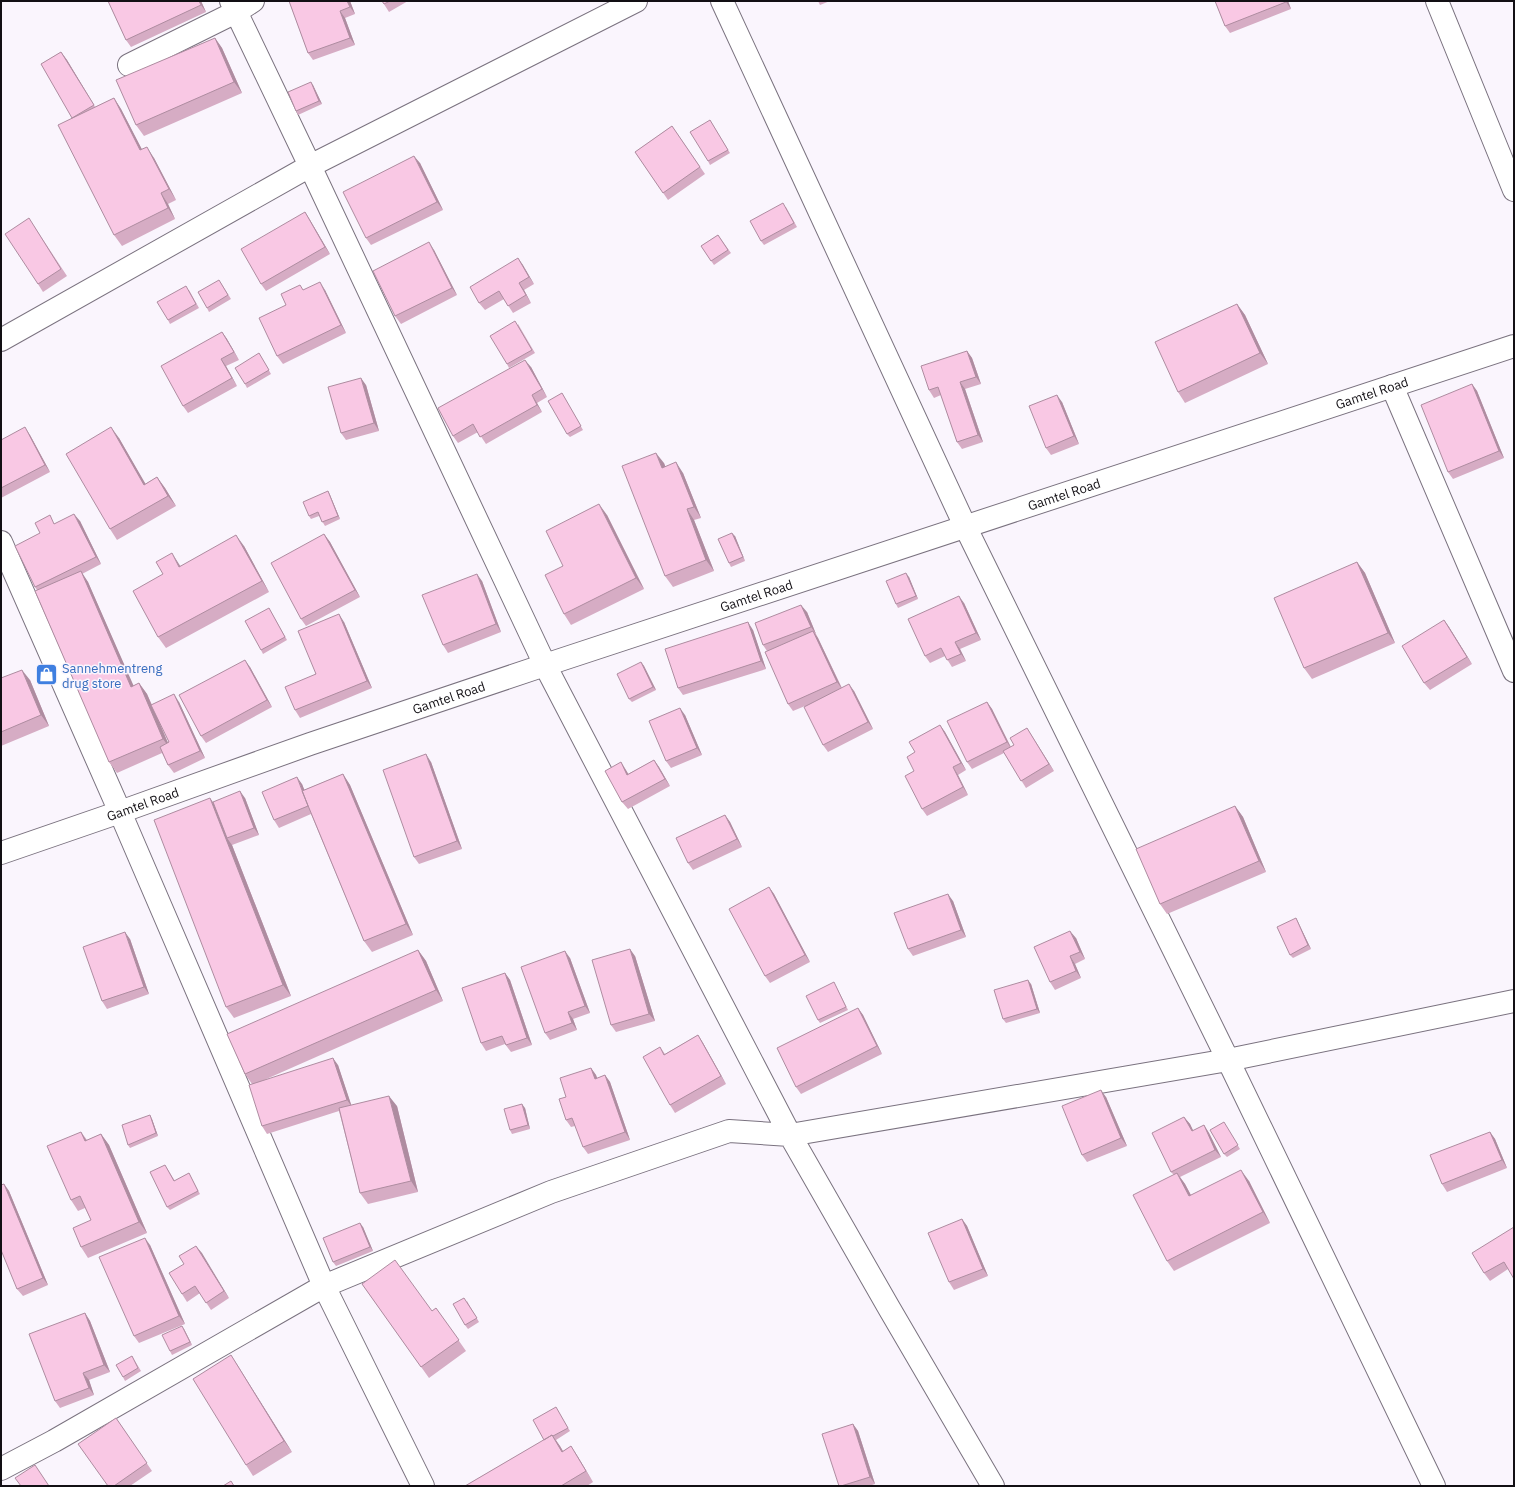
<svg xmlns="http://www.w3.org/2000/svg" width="1515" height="1487" font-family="'IBM Plex Sans',sans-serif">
<rect width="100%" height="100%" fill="#faf5fd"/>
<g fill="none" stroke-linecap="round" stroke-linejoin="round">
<defs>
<path id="minor" d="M231 1 310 166 545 665 790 1135 889 1308 993 1486
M722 1 965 526 1228 1060 1434 1486
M1437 1 1514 190
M129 65 236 12 253 1
M1 340 310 166 636 1
M1392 386 1514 671
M1 542 120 812 324 1286 423 1486
M1 1469 54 1441 324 1286 551 1192 729 1131 790 1135 1228 1060 1514 1001"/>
<g id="tertiary">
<path id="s1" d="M1 853 120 812 310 744 545 665 1514 346"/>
</g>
</defs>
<use href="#minor" stroke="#7a727f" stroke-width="24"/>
<use href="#tertiary" stroke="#7a727f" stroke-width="24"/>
<use href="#minor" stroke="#fff" stroke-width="22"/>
<use href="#tertiary" stroke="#fff" stroke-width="22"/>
</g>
<path fill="#d6acc4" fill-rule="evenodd" d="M108 1H201L206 12 131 47 126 40Z
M289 1H350L355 14 345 18 355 45 313 60 308 53Z
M382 1H408L389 12Z
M818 1H830L820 5Z
M1215 1H1288L1291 9 1230 33 1225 26Z
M215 38 222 48 242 93 144 136 136 125Z
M61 52 67 60 95 107 114 98 121 109 142 150 154 158 176 200 168 204 175 219 122 246 114 235 73 118 41 64Z
M313 85 322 104 298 115 296 111Z
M710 120 730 153 710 165 708 161Z
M672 126 705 174 668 200 635 152Z
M420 163 443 210 371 245 366 238Z
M786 207 797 227 764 245 761 241Z
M305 212 310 220 330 254 266 291 261 284Z
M34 226 67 276 43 292 38 284Z
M718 235 731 253 714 265 701 246Z
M434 250 457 295 401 324 395 316Z
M518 258 534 284 524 290 531 303 513 313 504 299 485 310 479 303Z
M221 283 231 299 209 312 207 308Z
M189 290 199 308 170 324 168 320Z
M304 290H325L346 333 283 364 277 356 286 305Z
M1237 304 1245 315 1268 364 1185 403 1178 392Z
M518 324 535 353 509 368 507 364Z
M222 332 227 339 239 360 226 366 237 386 188 413 183 406Z
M967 351 972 358 981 384 965 389 983 442 962 449 957 442 941 395 934 398 929 390Z
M259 353 271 374 247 388 245 384Z
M531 367 547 397 537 403 542 412 486 444 478 432 458 443 453 436Z
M1472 384 1477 391 1504 458 1453 479 1448 472Z
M366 385 379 431 346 440 341 433Z
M562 393 583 430 570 437 567 434Z
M1062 402 1079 444 1051 455 1046 448Z
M30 435 50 472 1 498V440Z
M119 438 145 484 157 477 165 488 176 506 117 540 110 529Z
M664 463 665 467 683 473 701 518 694 520 714 571 673 587 665 576Z
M328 491 330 495 340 519 325 526 319 516 311 519 309 516Z
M607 515 644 589 571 625 564 614 563 566Z
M80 521 101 564 82 574 88 582 133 686 139 683 147 694 152 705 179 702 205 758 174 773 168 765 162 753 117 773 109 762 37 590 35 587 40 533 56 523ZM153 707 169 742 168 743Z
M324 534 330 542 360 597 306 626 301 619Z
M735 536 745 561 731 567 729 563Z
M244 546 269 592 166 648 158 637 180 566Z
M1357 562 1365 573 1395 643 1312 679 1304 668Z
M909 577 918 599 898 608 896 604Z
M482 581 501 632 448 653 443 645Z
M964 603 981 640 960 649 966 661 952 667 945 656 930 663 925 656Z
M269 608 287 640 263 654 261 650Z
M807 612 816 634 818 638 842 688 854 691 873 729 828 752 823 745 805 706 793 711 788 704 767 651 763 645Z
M1444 620 1449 627 1472 664 1430 690 1424 683Z
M344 622 372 688 300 718 295 710Z
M753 630 766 669 683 695 678 688Z
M641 662 644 666 656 690 632 702 629 699Z
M250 667 272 707 206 743 201 736Z
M1 678 30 680 49 726 1 746Z
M987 702 992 709 1011 747 1014 745 1027 728 1054 771 1026 788 1004 753 972 769 967 762Z
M685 715 702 755 671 768 666 761Z
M940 725 945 732 966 770 958 775 968 795 927 816 922 809 914 771 915 752Z
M654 760 659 767 670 786 628 809 622 802 621 762 628 774Z
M431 762 462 849 419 864 414 857Z
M343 774 350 785 413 935 372 952 364 941 311 814 279 828 274 820 302 784 304 790Z
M245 798 259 835 232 845 291 996 234 1018 226 1007 213 802Z
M1235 806 1243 817 1266 872 1167 914 1160 904Z
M725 815 730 822 742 847 693 870 688 863Z
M769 887 774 894 810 962 770 983 765 976Z
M953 901 966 937 913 956 908 949Z
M1296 918 1298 922 1311 949 1293 958 1290 955Z
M1076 938 1085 959 1075 964 1081 978 1055 990 1050 982Z
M130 939 149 994 107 1009 102 1001Z
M418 950 426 961 443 1001 264 1080 338 1065 351 1105 397 1106 418 1192 368 1204 360 1193 339 1111 267 1134 262 1126 252 1084 245 1074Z
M635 956 655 1021 616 1032 611 1025Z
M570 958 590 1013 573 1019 577 1030 550 1040 545 1033Z
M505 973 510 980 532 1045 511 1052 505 1044 486 1051 481 1043Z
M1031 984 1040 1013 1006 1023 1003 1019Z
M836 986 848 1010 820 1023 818 1020Z
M858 1008 863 1015 882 1054 801 1094 796 1087Z
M698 1035 703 1043 726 1084 675 1113 670 1105 660 1047 665 1054Z
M591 1068 596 1075 597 1078 605 1075 610 1082 630 1140 588 1154 583 1147 575 1126 571 1127 566 1120V1097Z
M1106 1097 1127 1146 1087 1162 1082 1155Z
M525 1108 530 1129 512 1134 510 1130Z
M1184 1117 1190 1124 1193 1131 1204 1125 1209 1133 1221 1157 1180 1177 1185 1184 1191 1195 1249 1181 1270 1223 1174 1271 1167 1261 1174 1175 1171 1172Z
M152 1119 158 1136 130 1148 128 1145Z
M1226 1126 1240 1149 1227 1157 1224 1154Z
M81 1132 87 1140 101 1134 109 1145 147 1233 88 1258 81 1247 91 1220 85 1208 78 1211 71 1200Z
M1490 1132 1495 1139 1507 1168 1447 1192 1442 1184Z
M165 1165 175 1181 189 1173 200 1194 170 1210 167 1207Z
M4 1184 9 1191 48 1285 23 1296 17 1289Z
M962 1219 967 1226 988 1276 954 1290 949 1282Z
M363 1227 373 1251 336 1266 333 1262Z
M1514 1227 1508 1269 1490 1281 1484 1273Z
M150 1245 185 1324 139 1343 134 1336Z
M196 1246 229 1298 211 1310 200 1293 187 1302 182 1294 184 1264Z
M362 1284 432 1311 436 1308 466 1351 429 1378Z
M467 1301 479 1322 468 1329 465 1325Z
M85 1313 90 1321 110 1372 89 1380 94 1395 60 1408 55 1401Z
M184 1329 192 1345 172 1355 170 1351Z
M231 1355 238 1366 292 1452 253 1476 246 1465Z
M132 1356 141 1371 125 1381 123 1377Z
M558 1411 570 1431 556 1440 563 1451 571 1446 578 1457 593 1482 587 1486H465L544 1440Z
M116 1418 152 1471 130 1486H108Z
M853 1424 858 1431 875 1484 869 1486H839Z"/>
<path fill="#ae8ca0" d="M199 1H201L206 12 201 5Z
M347 1H350L355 14 350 7Z
M1286 1H1288L1291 9 1286 2Z
M340 11 345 18 355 45 350 38Z
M215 38 222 48 242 93 234 82Z
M61 52 67 60 99 113 94 105Z
M311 82 313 85 322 104 319 101Z
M114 98 121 109 148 161 140 150Z
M147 147 154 158 176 200 169 189Z
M414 156 420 163 443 210 437 202Z
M161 193 168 204 175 219 168 208Z
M305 212 310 220 330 254 325 247Z
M429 242 434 250 457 295 452 288Z
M518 258 523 265 534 284 529 277Z
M320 282 325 290 346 333 341 325Z
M519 283 524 290 531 303 526 295Z
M1237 304 1245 315 1268 364 1260 353Z
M222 332 227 339 239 360 234 352Z
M967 351 972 358 981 384 976 377Z
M221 359 226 366 237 386 232 378Z
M525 360 531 367 547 397 542 389Z
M361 378 366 385 379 431 374 423Z
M960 382 965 389 983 442 978 435Z
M1472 384 1477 391 1504 458 1499 451Z
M532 395 537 403 542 412 537 405Z
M1057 395 1062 402 1079 444 1074 436Z
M25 427 30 435 50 472 45 465Z
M111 427 119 438 152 495 144 485Z
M656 453 664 463 670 478 662 468Z
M676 462 683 473 701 518 694 507Z
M157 477 165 488 176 506 168 496Z
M328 491 330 495 340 519 338 516Z
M599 504 607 515 644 589 636 578Z
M687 509 694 520 714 571 706 560Z
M74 514 80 521 101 564 96 557Z
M732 533 735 536 745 561 743 557Z
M324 534 330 542 360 597 355 590Z
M236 535 244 546 269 592 262 581Z
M172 553 179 564 187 577 179 567Z
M1357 562 1365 573 1395 643 1388 633Z
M81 571 88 582 139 698 131 687Z
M906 573 909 577 918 599 916 596Z
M477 574 482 581 501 632 496 624Z
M959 596 964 603 981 640 976 633Z
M801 605 807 612 816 634 811 627Z
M339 614 344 622 372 688 367 681Z
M1444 620 1449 627 1472 664 1467 657Z
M748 622 753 630 766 669 761 661Z
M813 631 818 638 842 689 837 682Z
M955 642 960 649 966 661 961 654Z
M245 660 250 667 272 707 267 700Z
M641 662 644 666 656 690 653 687Z
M22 670 30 680 49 726 41 715Z
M139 683 147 694 171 750 163 739Z
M849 684 854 691 873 729 868 722Z
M174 694 179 702 205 758 200 751Z
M987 702 992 709 1012 750 1007 742Z
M680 708 685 715 702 755 697 748Z
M940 725 945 732 966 770 961 763Z
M1027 728 1032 736 1054 771 1049 764Z
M426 754 431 762 462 849 457 841Z
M654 760 659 767 670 786 665 779Z
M621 762 626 770 633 782 627 775Z
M953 767 958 775 968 795 963 787Z
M343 774 350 785 413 935 406 924Z
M297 777 302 784 314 813 309 806Z
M240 791 245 798 259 835 254 828Z
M210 798 218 809 227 838 232 845 291 996 283 985Z
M1235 806 1243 817 1266 872 1259 861Z
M725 815 730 822 742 847 737 839Z
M769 887 774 894 810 962 805 955Z
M948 894 953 901 966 937 961 930Z
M1296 918 1298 922 1311 949 1308 945Z
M1070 931 1076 938 1085 959 1080 952Z
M125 932 130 939 149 994 144 987Z
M630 949 635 956 655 1021 649 1014Z
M418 950 426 961 443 1001 436 990Z
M565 951 570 958 590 1013 585 1006Z
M1070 956 1075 964 1081 978 1076 971Z
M505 973 510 980 532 1045 527 1038Z
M1028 980 1031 984 1040 1013 1037 1009Z
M858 1008 863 1015 882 1054 877 1046Z
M568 1012 573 1019 577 1030 572 1023Z
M698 1035 703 1043 726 1084 721 1076Z
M333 1058 338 1065 352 1107 347 1100Z
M591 1068 596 1075 600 1086 595 1079Z
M605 1075 610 1082 630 1140 625 1132Z
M1101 1090 1106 1097 1127 1146 1121 1138Z
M389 1096 397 1106 418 1192 411 1181Z
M522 1104 525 1108 530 1129 528 1125Z
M150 1115 152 1119 158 1136 156 1133Z
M1184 1117 1190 1124 1197 1138 1192 1131Z
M1204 1125 1209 1133 1221 1157 1215 1150Z
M81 1132 88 1143 85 1141Z
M1490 1132 1495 1139 1507 1168 1502 1160Z
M101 1134 109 1145 147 1233 139 1222Z
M1241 1170 1249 1181 1270 1223 1263 1212Z
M1177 1173 1185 1184 1197 1207 1189 1196Z
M4 1184 9 1191 48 1285 43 1278Z
M962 1219 967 1226 988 1276 983 1269Z
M360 1223 363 1227 373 1251 370 1247Z
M145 1238 150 1245 185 1324 179 1316Z
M196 1246 202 1253 229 1298 224 1291Z
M85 1313 90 1321 110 1372 104 1365Z
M182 1326 184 1329 192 1345 190 1342Z
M231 1355 238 1366 292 1452 284 1441Z
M83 1373 89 1380 94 1395 89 1388Z
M853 1424 858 1431 875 1484 870 1477Z
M552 1435 560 1446 569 1462 562 1452Z
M571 1446 578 1457 593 1482 586 1471Z"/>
<path fill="#f9c8e4" stroke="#ae8ca0" d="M108 1H199L201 5 126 40Z
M289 1H347L350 7 340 11 350 38 308 53Z
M382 1H390L384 4Z
M1215 1H1286V2L1225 26Z
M215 38 234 82 136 125 116 80Z
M61 52 94 105 72 118 41 64Z
M311 82 319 101 296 111 288 92Z
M114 98 140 150 147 147 169 189 161 193 168 208 114 235 58 125Z
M710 120 728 150 708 161 690 132Z
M672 126 700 167 663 193 635 152Z
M414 156 437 202 366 238 343 192Z
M783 203 794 223 761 241 750 221Z
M305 212 325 247 261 284 241 249Z
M29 218 61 269 38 284 5 234Z
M718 235 728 250 711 261 701 246Z
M429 242 452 288 395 316 373 271Z
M518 258 529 277 519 283 526 295 508 306 499 291 479 303 470 287Z
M219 280 228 295 207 308 198 292Z
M320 282 341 325 277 356 259 318 286 305 281 294 300 285 303 290Z
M186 286 196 304 168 320 157 302Z
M1237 304 1260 353 1178 392 1155 342Z
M515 321 532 350 507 364 490 336Z
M222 332 234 352 221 359 232 378 183 406 161 366Z
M967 351 976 377 960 382 978 435 957 442 938 387 929 390 921 366Z
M259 353 269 370 245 384 235 368Z
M525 360 542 389 532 395 537 405 480 437 473 424 453 436 438 408Z
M361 378 374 423 341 433 328 387Z
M1472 384 1499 451 1448 472 1421 405Z
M562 393 581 426 567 434 548 401Z
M1057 395 1074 436 1046 448 1029 406Z
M25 427 45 465 1 488V440Z
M111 427 144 485 157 477 168 496 110 529 66 454Z
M656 453 662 468 676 462 694 507 687 509 706 560 665 576 622 466Z
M328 491 338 516 322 522 318 512 309 516 303 502Z
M599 504 636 578 564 614 545 575 563 566 546 531Z
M74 514 96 557 35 587 15 546 40 533 35 523 50 515 54 524Z
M732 533 743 557 729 563 718 539Z
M324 534 355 590 301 619 271 563Z
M236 535 262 581 158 637 133 591 163 574 156 562 172 553 179 567Z
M1357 562 1388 633 1304 668 1274 598Z
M81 571 131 687 139 683 163 739 109 762 35 591Z
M906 573 916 596 896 604 886 581Z
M477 574 496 624 443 645 422 595Z
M959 596 976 633 955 642 961 654 947 660 941 648 925 656 908 619Z
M801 605 811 627 763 645 755 623Z
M269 608 285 637 261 650 245 621Z
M339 614 367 681 295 710 285 687 316 674 298 631Z
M1444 620 1467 657 1424 683 1402 646Z
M748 622 761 661 678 688 665 649Z
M813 631 837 682 788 704 765 652Z
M245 660 267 700 201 736 179 695Z
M641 662 653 687 629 699 617 674Z
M22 670 41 715 1 732V678Z
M849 684 868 722 823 745 804 707Z
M174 694 200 751 168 765 160 747 169 742 151 705Z
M987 702 1007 742 967 762 947 721Z
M680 708 697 748 666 761 649 721Z
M940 725 961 763 953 767 963 787 922 809 905 776 914 771 907 757 915 752 909 742Z
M1027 728 1049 764 1021 781 1003 751 1014 745 1010 738Z
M426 754 457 841 414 857 383 770Z
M654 760 665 779 622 802 605 771 621 762 627 775Z
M343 774 406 924 364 941 302 791Z
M297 777 308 806 274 820 262 792Z
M240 791 254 828 227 838 213 802Z
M210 798 283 985 226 1007 154 820Z
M1235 806 1259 861 1160 904 1136 849Z
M725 815 737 839 688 863 676 838Z
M769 887 805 955 765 976 729 909Z
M948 894 961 930 908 949 894 913Z
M1296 918 1308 945 1290 955 1277 927Z
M1070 931 1080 952 1070 956 1076 971 1050 982 1034 947Z
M125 932 144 987 102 1001 83 947Z
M630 949 649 1014 611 1025 592 960Z
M418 950 436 990 245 1074 227 1034Z
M565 951 585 1006 568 1012 572 1023 545 1033 521 967Z
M505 973 527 1038 506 1045 502 1036 481 1043 462 988Z
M1028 980 1037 1009 1003 1019 994 990Z
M834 982 846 1007 818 1020 806 996Z
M858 1008 877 1046 796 1087 777 1048Z
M698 1035 721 1076 670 1105 643 1057 660 1047 664 1055Z
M333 1058 347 1100 262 1126 249 1085Z
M591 1068 595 1079 605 1075 625 1132 583 1147 572 1118 566 1120 559 1099 566 1097 560 1078Z
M1101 1090 1121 1138 1082 1155 1062 1106Z
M389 1096 411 1181 360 1193 339 1108Z
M522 1104 528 1125 510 1130 504 1109Z
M150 1115 156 1133 128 1145 122 1125Z
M1184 1117 1192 1131 1204 1125 1215 1150 1171 1172 1152 1133Z
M1224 1122 1238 1145 1224 1154 1210 1130Z
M81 1132 85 1141 101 1134 139 1222 81 1247 73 1228 91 1220 80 1196 71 1200 47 1146Z
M1490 1132 1502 1160 1442 1184 1430 1155Z
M165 1165 174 1181 189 1173 198 1191 167 1207 150 1172Z
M1241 1170 1263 1212 1167 1261 1133 1195 1177 1173 1189 1196Z
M4 1184 43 1278 17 1289 1 1250V1185Z
M962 1219 983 1269 949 1282 928 1233Z
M360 1223 370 1247 333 1262 323 1238Z
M1514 1227V1279L1504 1262 1484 1273 1472 1253Z
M145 1238 179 1316 134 1336 99 1257Z
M196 1246 224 1291 206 1303 195 1286 182 1294 169 1273 184 1264 179 1256Z
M395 1260 432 1311 436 1308 459 1340 421 1367 362 1284Z
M464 1298 477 1318 465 1325 453 1304Z
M85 1313 104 1365 83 1373 89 1388 55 1401 29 1334Z
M182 1326 190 1342 170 1351 162 1335Z
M231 1355 284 1441 246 1465 193 1379Z
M132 1356 138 1368 123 1377 116 1365Z
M556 1407 568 1428 553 1436 552 1435 544 1440 533 1420Z
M116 1418 147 1463 114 1486H108L78 1444Z
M853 1424 870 1477 841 1486H839L822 1434Z
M552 1435 562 1452 571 1446 586 1471 561 1486H465Z
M35 1465 49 1486H21L15 1478Z
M231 1481 234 1486H223Z"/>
<defs>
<symbol id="shop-square" viewBox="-11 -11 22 22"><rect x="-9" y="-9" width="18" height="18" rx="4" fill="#3f7fe0" stroke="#faf5fd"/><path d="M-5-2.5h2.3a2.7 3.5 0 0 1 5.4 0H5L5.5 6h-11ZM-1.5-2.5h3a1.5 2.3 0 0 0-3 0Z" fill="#fff"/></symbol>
</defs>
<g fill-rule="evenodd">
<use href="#shop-square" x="34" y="662" width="25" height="25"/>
</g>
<g text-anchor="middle" stroke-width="3" stroke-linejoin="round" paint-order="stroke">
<g font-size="13" fill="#120f14" stroke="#faf5fd">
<text dy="5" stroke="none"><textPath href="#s1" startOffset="1446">Gamtel Road</textPath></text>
<text dy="5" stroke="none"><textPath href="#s1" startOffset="1122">Gamtel Road</textPath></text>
<text dy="5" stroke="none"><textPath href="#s1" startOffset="798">Gamtel Road</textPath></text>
<text dy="5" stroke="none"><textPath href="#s1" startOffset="474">Gamtel Road</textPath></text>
<text dy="5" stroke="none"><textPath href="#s1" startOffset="150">Gamtel Road</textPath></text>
</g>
<g font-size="13" fill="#366cbe" stroke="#faf5fd" text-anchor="start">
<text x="62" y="673">Sannehmentreng<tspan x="62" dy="15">drug store</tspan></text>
</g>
</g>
<rect width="1515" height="1487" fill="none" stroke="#120f14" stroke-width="4"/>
</svg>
